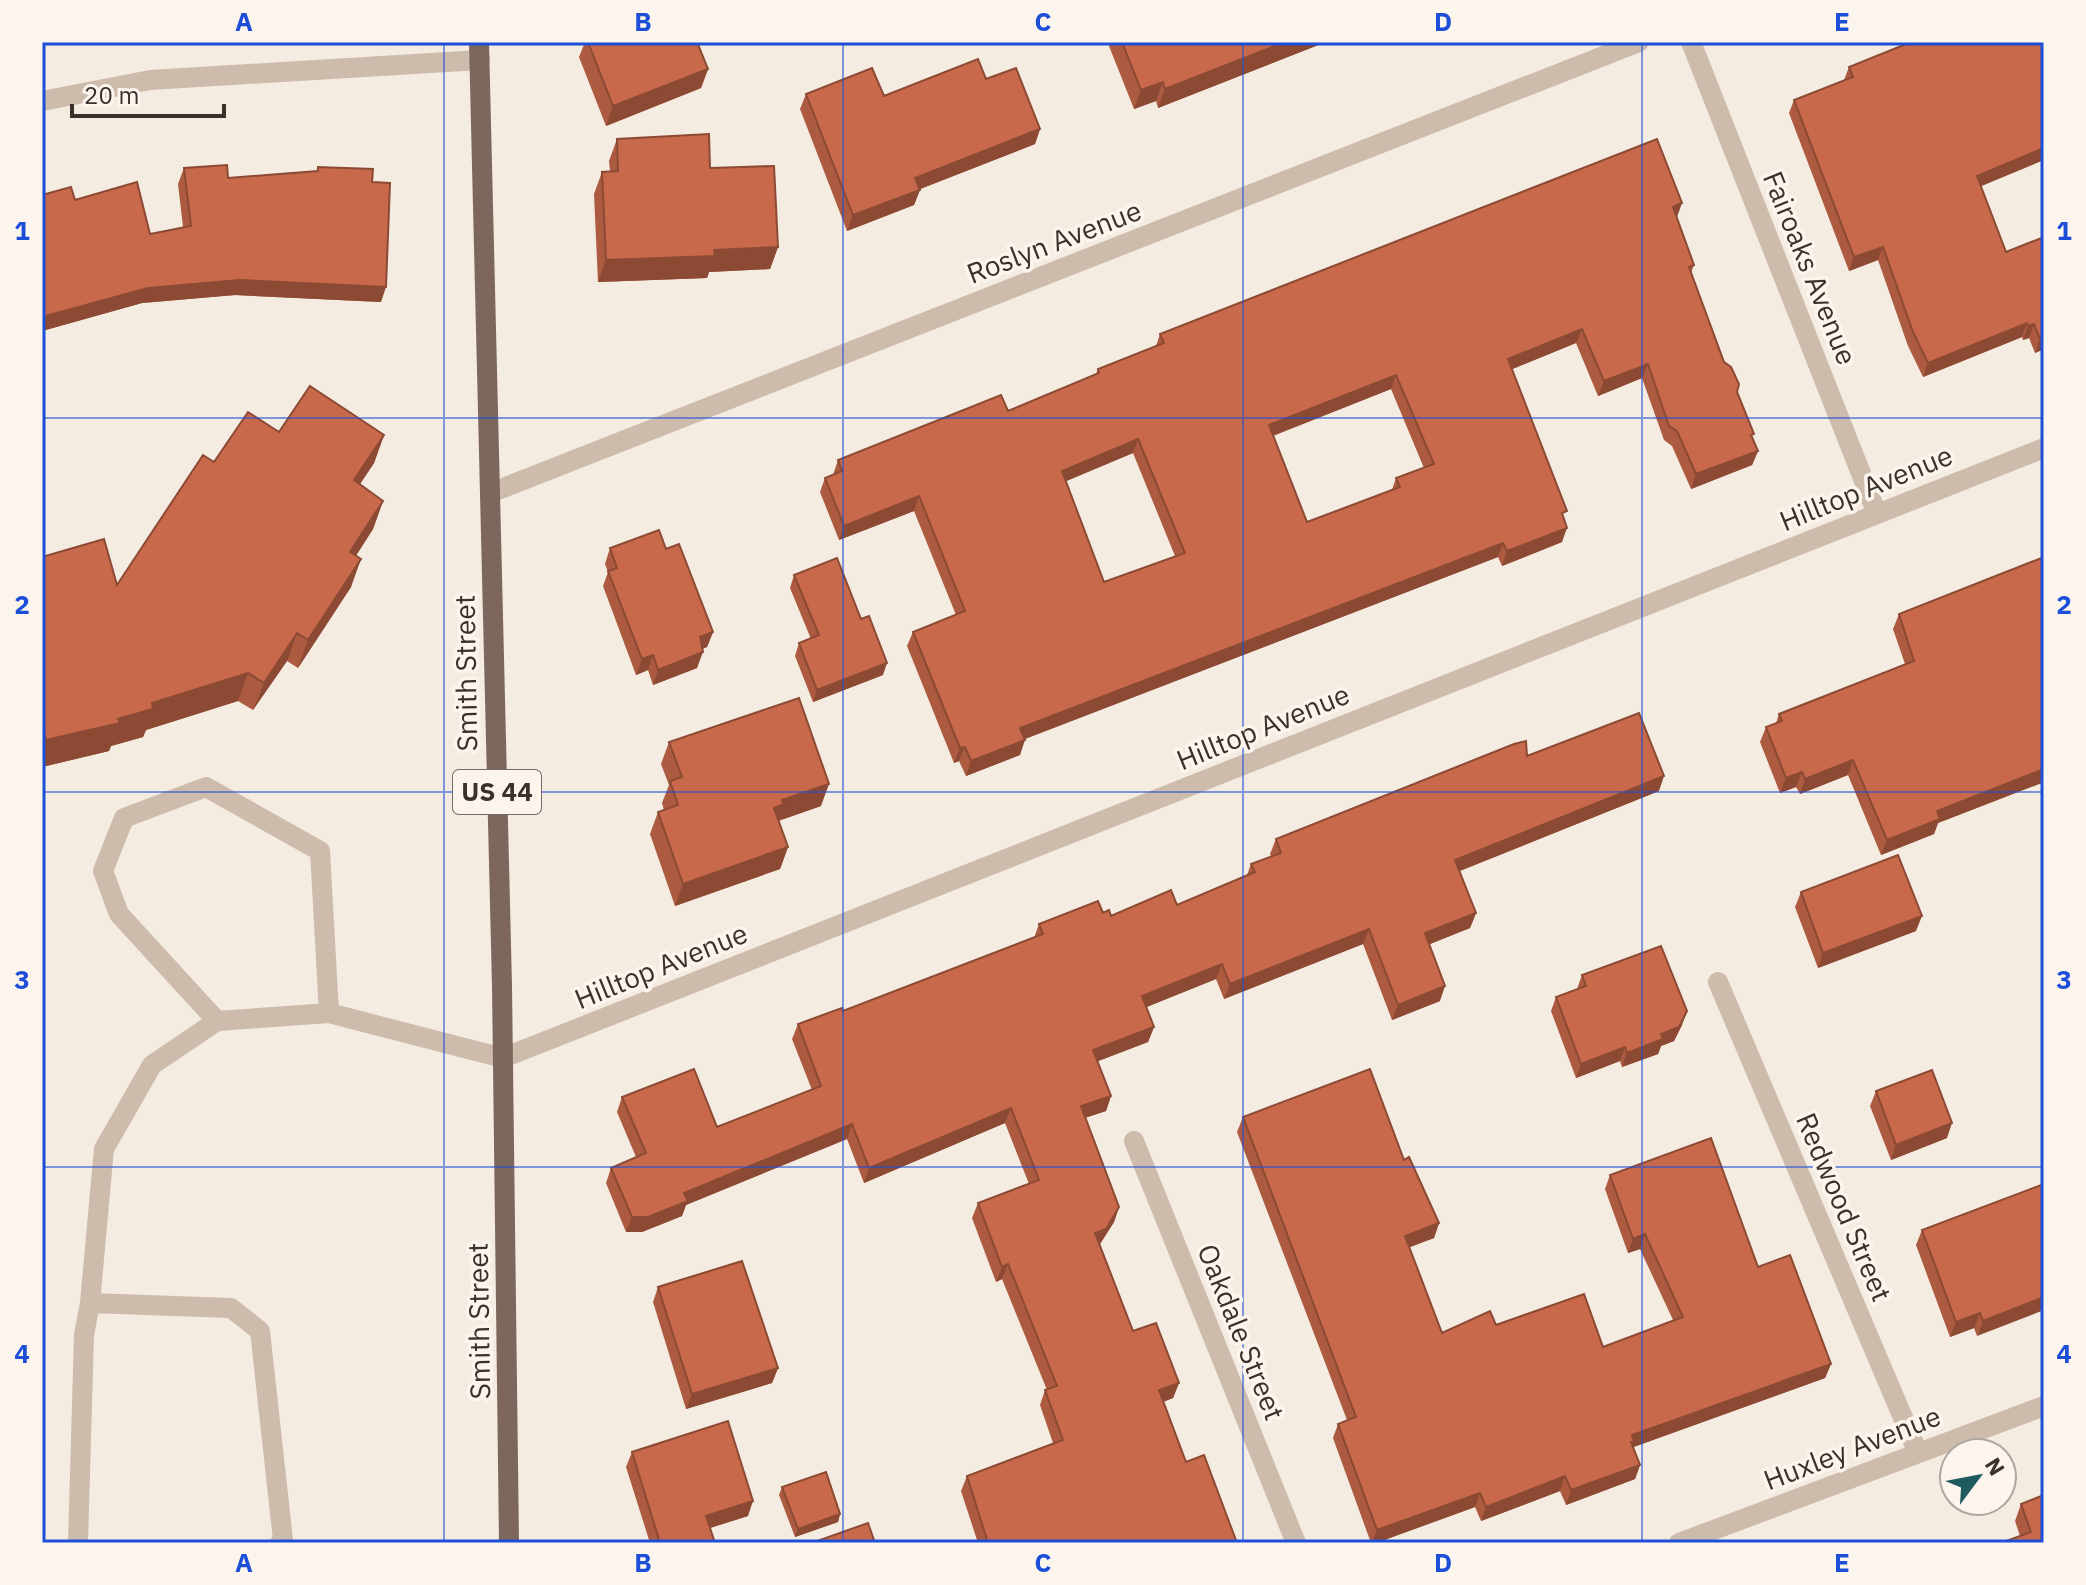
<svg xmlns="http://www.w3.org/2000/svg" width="2086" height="1585" font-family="'IBM Plex Sans',sans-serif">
<rect width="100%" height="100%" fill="#f4ebe1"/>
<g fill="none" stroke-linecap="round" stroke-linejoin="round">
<path stroke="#cdbbac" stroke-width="20" d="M1691 42 1877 514
M42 101 150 80 480 60
M490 493 1639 42
M1718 982 1918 1453
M217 1021 119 914 103 871 124 818 206 787 320 851 329 1013
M1134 1141 1296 1543
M90 1303 231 1308 260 1331 283 1540 280 1543
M78 1543 84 1335 90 1303 104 1149 152 1065 217 1021 329 1013 503 1058 2044 448
M1679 1543 2044 1406"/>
<path stroke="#7d675c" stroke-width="20" d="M479 42 502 986 509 1543"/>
</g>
<path fill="#ac5a40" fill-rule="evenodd" d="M585 42H697L708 69 701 88 606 126 579 57Z
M1111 42H1326L1158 108 1156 101 1134 109 1109 46Z
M1849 67 1981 186 2044 349 2035 353 2029 338 2023 340 2022 337 1923 377 1908 346 1878 260 1849 271 1789 113 1794 100 1844 80Z
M986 79 1040 129 1035 144 920 189 914 205 847 231 800 109 806 94 884 96Z
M617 139 710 168 778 247 770 269 709 272 707 278 598 282 594 194 602 172 610 171 609 161Z
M318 167 372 182 381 302 235 295 142 303 42 331V195L75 200 150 234 183 227 178 184 184 168 228 178 316 171Z
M1677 217 1694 265 1691 273 1758 451 1752 465 1691 489 1672 446 1664 440 1642 378 1598 396 1576 343 1512 369 1564 520 1562 542 1502 566 1498 557 1024 739 1020 755 966 776 959 761 954 763 907 646 913 632 956 615 914 511 839 540 820 492 825 478 833 475 838 460 1008 411 1096 374 1098 369 1156 346 1160 334ZM1391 389 1424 468 1396 478 1392 490 1307 522 1273 436ZM1133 453 1175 556 1104 582 1066 481Z
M279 432 384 435 374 463 360 484 383 501 373 529 356 556 351 587 298 668 287 661 253 710 238 701 146 730 143 737 111 746 109 751 42 767V557L117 585 214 462Z
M610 548 666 549 713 632 707 647 702 649 697 668 653 685 648 670 636 675 603 586 608 572 605 564Z
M2044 557V782L1938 823 1934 834 1881 855 1848 775 1800 794 1796 787 1780 793 1760 742 1766 727 1776 723 1779 714 1905 664 1893 629 1899 614Z
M794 575 883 675 813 702 795 656 799 643 811 639 790 588Z
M669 742 821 806 778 821 788 847 780 869 675 906 650 834 658 812 664 810 662 803 669 785 661 764Z
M1527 756 1659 791 1459 871 1476 913 1470 928 1430 944 1440 1001 1392 1020 1363 944 1224 999 1216 979 1146 1007 1154 1027 1148 1042 1098 1061 1111 1096 1106 1111 1085 1118 1119 1207 1114 1222 1100 1244 1133 1331 1179 1383 1173 1398 1163 1402 1186 1462 1237 1543H978L961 1491 967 1476 1053 1443 1040 1405 1045 1390H1047L1002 1279 996 1282 972 1218 978 1203 1029 1184 1005 1123 864 1183 847 1139 686 1205 682 1216 642 1232H626L606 1183 611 1168 636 1157 617 1112 622 1097 717 1127 812 1090 792 1039 798 1024 843 1011 1034 938 1039 924 1103 913 1111 916 1177 905 1247 875 1251 864 1271 856 1270 854 1276 839Z
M1801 892 1916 931 1818 968 1795 907Z
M1582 975 1682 1025 1674 1041 1661 1046 1658 1054 1622 1067 1620 1061 1576 1078 1551 1011 1556 997 1577 989Z
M1876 1091 1947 1138 1891 1160 1870 1106Z
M1243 1117 1404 1160 1439 1223 1434 1238 1409 1247 1442 1333 1496 1325 1603 1347 1673 1320 1640 1249 1628 1253 1605 1189 1610 1175 1758 1267 1831 1364 1825 1378 1633 1447 1640 1465 1635 1479 1566 1505 1560 1491 1481 1521 1475 1507 1376 1543H1371L1333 1438 1338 1424 1347 1420 1237 1132Z
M2044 1184 1977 1336 1974 1328 1950 1337 1916 1245 1922 1230Z
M658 1287 778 1368 772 1383 686 1409 653 1302Z
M632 1452 748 1516 710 1528 715 1543H650L626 1467Z
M782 1487 840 1514 838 1522 795 1537 779 1495Z
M2021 1504 2044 1543 2020 1536 2015 1521Z"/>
<path fill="#8c4a34" d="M1285 42H1326L1158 108 1165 89Z
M708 69 701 88 606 126 613 106Z
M1163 82 1156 101 1134 109 1141 90Z
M1040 129 1035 144 910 193 915 178Z
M2044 148V160L1972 190 1977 176Z
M920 190 914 205 847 231 853 215Z
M1682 203 1677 217 1673 207Z
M778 247 770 269 709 272 707 278 598 282 606 260 714 250Z
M1883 247 1878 260 1849 271 1854 257Z
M240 280 386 287 381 302 235 295 142 303 42 331V317L148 288Z
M2027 323 2022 337 1923 377 1928 363Z
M2034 324 2029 338 2023 340 2028 326Z
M1582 329 1576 343 1503 373 1508 359Z
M2044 338V349L2035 353 2040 339Z
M1648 364 1642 378 1598 396 1604 381Z
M1396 375 1391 389 1264 439 1269 425Z
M384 435 374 463 344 508 354 480Z
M1138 439 1133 453 1057 485 1062 471Z
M1758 451 1752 465 1691 489 1696 474Z
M919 496 914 511 839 540 844 526Z
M383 501 373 529 340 580 350 552Z
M1567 528 1562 542 1502 566 1507 551Z
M1503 543 1498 557 1015 743 1020 728Z
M361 559 351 587 298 668 308 640Z
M713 632 707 647 695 652 700 637Z
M297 633 287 661 253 710 264 683Z
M703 652 697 668 653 685 658 670Z
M653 655 648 670 636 675 642 659Z
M887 663 883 675 813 702 817 690Z
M248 673 238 701 146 730 143 737 111 746 109 751 42 767V752L46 740 118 719 152 703Z
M1025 740 1020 755 966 776 971 761Z
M965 747 959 761 954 763 960 748Z
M1853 760 1848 775 1800 794 1805 779Z
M2044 769V782L1938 823 1934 834 1881 855 1887 840 1937 811Z
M1802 772 1796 787 1780 793 1786 778Z
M1664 776 1659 791 1450 875 1455 860Z
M829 784 821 806 778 821 774 808 782 800Z
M788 847 780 869 675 906 683 884Z
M1476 913 1470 928 1420 948 1425 933Z
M1922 916 1916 931 1818 968 1823 953Z
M1369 929 1363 944 1224 999 1230 984Z
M1222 964 1216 979 1137 1011 1142 996Z
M1445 986 1440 1001 1392 1020 1398 1005Z
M1687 1011 1682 1025 1674 1041 1661 1046 1658 1054 1622 1067 1627 1053 1661 1034Z
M1154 1027 1148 1042 1088 1065 1093 1050Z
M1625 1047 1620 1061 1576 1078 1581 1064Z
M1111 1096 1106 1111 1075 1121 1081 1106Z
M1011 1108 1005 1123 864 1183 869 1168Z
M1952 1123 1947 1138 1891 1160 1896 1145Z
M852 1124 847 1139 686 1205 682 1216 642 1232H626L632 1217 684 1193Z
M1119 1207 1114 1222 1100 1244 1095 1233Z
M1439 1223 1434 1238 1400 1251 1405 1236Z
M1645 1234 1640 1249 1628 1253 1633 1239Z
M1008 1264 1002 1279 996 1282 1002 1267Z
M2044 1297V1310L1977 1336 1983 1321Z
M1980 1313 1974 1328 1950 1337 1956 1322Z
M1831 1364 1825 1378 1631 1448 1632 1435Z
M778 1368 772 1383 686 1409 692 1394Z
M1179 1383 1173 1398 1154 1405 1159 1390Z
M1640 1465 1635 1479 1566 1505 1571 1490Z
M1565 1476 1560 1491 1481 1521 1486 1507Z
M1480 1493 1475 1507 1376 1543H1372L1377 1530Z
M753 1501 748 1516 700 1531 706 1516Z
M840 1514 838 1522 795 1537 798 1529Z"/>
<path fill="#c8694b" stroke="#8c4a34" stroke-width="2" fill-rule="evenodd" d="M588 42H697L708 69 613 106Z
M1122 42H1285L1165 89 1163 82 1141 90Z
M1911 42H2044V148L1977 176 2006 252 2044 237V338L2040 339 2034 324 2028 326 2027 323 1928 363 1913 332 1883 247 1854 257 1794 100 1853 77 1849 67Z
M978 59 986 79 1016 68 1040 129 915 178 920 190 853 215 806 94 872 68 884 96Z
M709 134 710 168 774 166 778 247 714 250 715 256 606 260 602 172 618 171 617 139Z
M1657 139 1682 203 1673 207 1694 265 1689 267 1724 362 1731 367 1739 384 1737 392 1754 434 1751 435 1758 451 1696 474 1677 431 1669 426 1648 364 1604 381 1582 329 1508 359 1567 511 1562 513 1567 528 1507 551 1503 543 1020 728 1025 740 971 761 965 747 960 748 913 632 965 611 919 496 844 526 825 478 842 471 838 460 1001 395 1008 411 1099 373 1098 369 1164 343 1160 334ZM1396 375 1434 464 1396 478 1400 487 1307 522 1269 425ZM1138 439 1185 553 1104 582 1062 471Z
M227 165 228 178 318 171V167L373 169 372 182 390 183 386 287 240 280 148 288 42 317V195L71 187 75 200 137 182 150 234 191 226 184 168Z
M310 386 384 435 354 480 383 501 350 552 361 559 308 640 297 633 264 683 248 673 152 703 153 709 118 719 120 723 46 740 44 732H42V557L104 539 117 585 203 455 214 462 248 412 279 432Z
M659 530 666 549 679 544 713 632 700 637 703 652 658 670 653 655 642 659 608 571 617 568 610 548Z
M2044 557V769L1937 811 1940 819 1887 840 1853 760 1805 779 1802 772 1786 778 1766 727 1782 721 1779 714 1914 661 1899 614Z
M837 558 861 619 869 616 887 663 817 690 799 643 819 635 794 575Z
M799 698 829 784 782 800 784 804 774 808 788 847 683 884 658 812 678 805 670 781 682 777 669 742Z
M1639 713 1664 776 1455 860 1476 913 1425 933 1445 986 1398 1005 1369 929 1230 984 1222 964 1142 996 1154 1027 1093 1050 1111 1096 1081 1106 1119 1207 1106 1229 1095 1233 1133 1331 1156 1323 1179 1383 1159 1390 1186 1462 1204 1455 1237 1543H988L967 1476 1063 1440 1045 1390 1057 1386 1008 1264 1002 1267 978 1203 1039 1180 1011 1108 869 1168 852 1124 684 1193 688 1201 648 1217H632L611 1168 646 1153 622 1097 694 1069 717 1127 821 1086 798 1024 842 1008 843 1011 1043 934 1039 924 1098 901 1103 913 1109 910 1111 916 1171 890 1177 905 1255 872 1251 864 1281 853 1276 839 1514 744 1526 741 1527 756Z
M1898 855 1922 916 1823 953 1801 892Z
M1661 946 1687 1011 1679 1027 1661 1034 1663 1039 1627 1053 1625 1047 1581 1064 1556 997 1586 986 1582 975Z
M1370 1069 1404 1160 1409 1157 1439 1223 1405 1236 1442 1333 1490 1311 1496 1325 1584 1294 1603 1347 1683 1317 1645 1234 1633 1239 1610 1175 1711 1138 1758 1267 1790 1255 1831 1364 1632 1435 1634 1441 1631 1442 1640 1465 1571 1490 1565 1476 1486 1507 1480 1493 1377 1530 1338 1424 1356 1417 1243 1117Z
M1932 1070 1952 1123 1896 1145 1876 1091Z
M2044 1184V1297L1983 1321 1980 1313 1956 1322 1922 1230Z
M742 1261 778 1368 692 1394 658 1287Z
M728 1421 753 1501 706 1516 715 1543H660L632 1452Z
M826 1472 840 1514 798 1529 782 1487Z
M2044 1495V1543H2001L2031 1532 2021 1504Z
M868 1523 875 1543H818L817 1541Z"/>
<path fill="none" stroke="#1d4ed8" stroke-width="2" stroke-opacity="0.55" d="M444 42V1543M843 42V1543M1243 42V1543M1642 42V1543M42 418H2044M42 792H2044M42 1167H2044"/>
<g text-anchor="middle" stroke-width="7" stroke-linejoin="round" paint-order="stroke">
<rect fill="#fbf5ee" stroke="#756b66" stroke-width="2" x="453" y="770" width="88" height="44" rx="6"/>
<g font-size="26" font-weight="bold" fill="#3b302b">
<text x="497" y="801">US 44</text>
</g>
<g font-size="28" fill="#3b302b" stroke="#fbf5ee">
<text transform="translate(1054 242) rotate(-21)" y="10">Roslyn Avenue</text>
<text transform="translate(1810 268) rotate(68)" y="10">Fairoaks Avenue</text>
<text transform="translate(1866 488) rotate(-22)" y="10">Hilltop Avenue</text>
<text transform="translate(466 673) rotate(-91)" y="10">Smith Street</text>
<text transform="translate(1263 727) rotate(-22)" y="10">Hilltop Avenue</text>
<text transform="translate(661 966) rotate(-22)" y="10">Hilltop Avenue</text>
<text transform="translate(1844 1207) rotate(67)" y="10">Redwood Street</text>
<text transform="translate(479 1321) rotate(-91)" y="10">Smith Street</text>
<text transform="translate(1241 1332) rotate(68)" y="10">Oakdale Street</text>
<text transform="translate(1852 1448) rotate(-21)" y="10">Huxley Avenue</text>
</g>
</g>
<rect width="2086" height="1585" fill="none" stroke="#fbf5ee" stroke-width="88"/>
<g transform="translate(1978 1477) rotate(58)"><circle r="38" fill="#fbf5ee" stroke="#aea6a0" stroke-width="2"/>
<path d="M0-6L14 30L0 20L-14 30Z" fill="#1f5a5e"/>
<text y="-12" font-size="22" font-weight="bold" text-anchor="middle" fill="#3b302b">N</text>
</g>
<path d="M72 104v12h152v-12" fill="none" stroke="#3b302b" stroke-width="4"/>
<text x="84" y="104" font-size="24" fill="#3b302b" stroke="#fbf5ee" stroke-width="6" paint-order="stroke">20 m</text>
<rect x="44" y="44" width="1998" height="1497" fill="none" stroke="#1d4ed8" stroke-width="3"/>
<g font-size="26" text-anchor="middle" font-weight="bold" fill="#1d4ed8">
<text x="244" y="31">A</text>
<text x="643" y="31">B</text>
<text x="1043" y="31">C</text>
<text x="1443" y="31">D</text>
<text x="1842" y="31">E</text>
<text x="22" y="240">1</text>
<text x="2064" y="240">1</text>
<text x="22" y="614">2</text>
<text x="2064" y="614">2</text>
<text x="22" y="989">3</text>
<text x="2064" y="989">3</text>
<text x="22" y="1363">4</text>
<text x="2064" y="1363">4</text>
<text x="244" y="1572">A</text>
<text x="643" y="1572">B</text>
<text x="1043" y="1572">C</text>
<text x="1443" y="1572">D</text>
<text x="1842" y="1572">E</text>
</g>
</svg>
